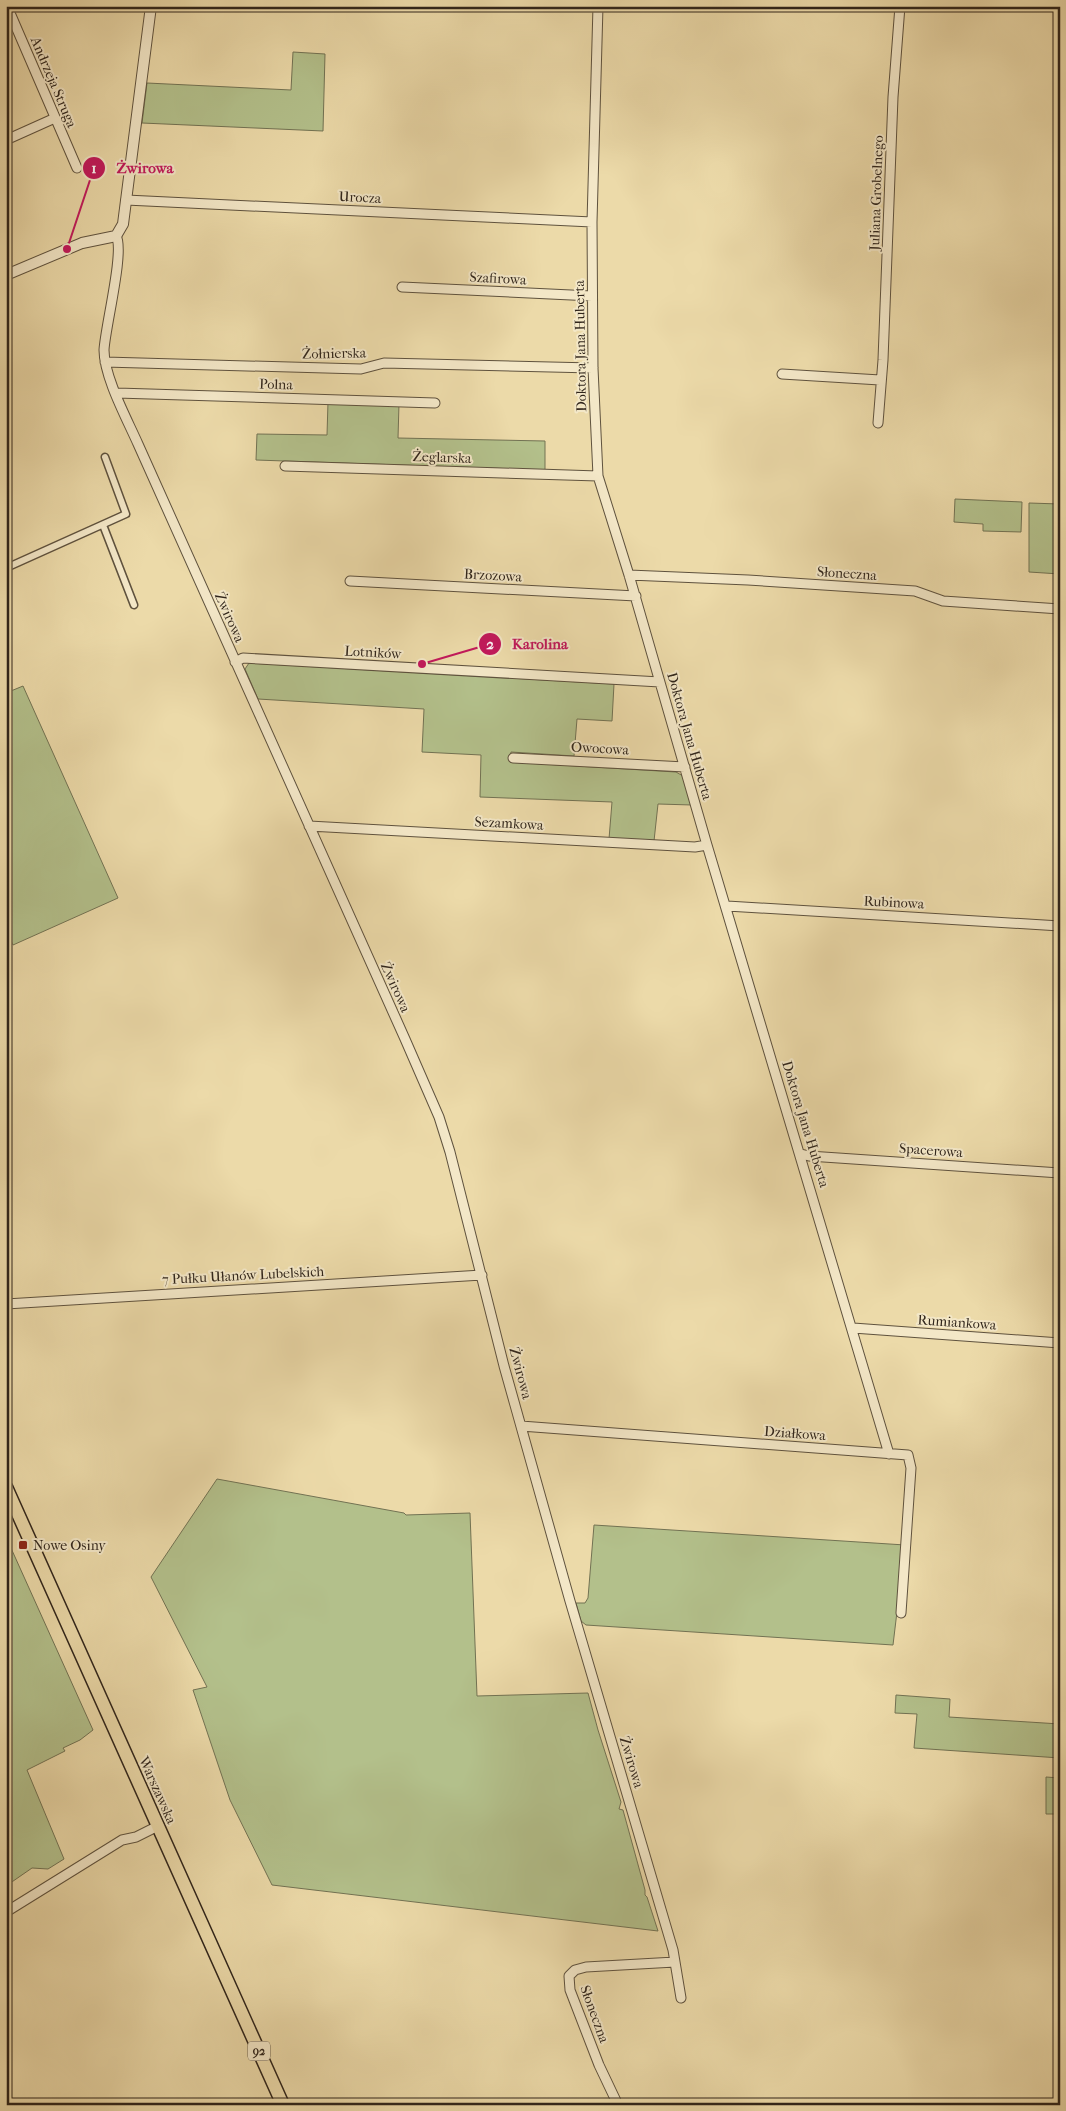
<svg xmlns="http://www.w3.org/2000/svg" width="1066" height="2111" font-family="'IM FELL French Canon',serif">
<rect width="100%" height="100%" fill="#ecdaa9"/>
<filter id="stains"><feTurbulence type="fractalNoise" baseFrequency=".004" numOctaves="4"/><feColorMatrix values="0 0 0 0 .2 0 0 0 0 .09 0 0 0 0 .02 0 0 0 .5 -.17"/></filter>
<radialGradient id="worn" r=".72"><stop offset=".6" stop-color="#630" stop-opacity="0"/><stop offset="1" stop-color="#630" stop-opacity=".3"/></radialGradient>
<path fill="#b3c08b" stroke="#727253" d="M293 52 325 54 323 131 142 123 147 83 291 90Z
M328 402 399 404 398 438 545 441V470L256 460 257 434 327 435Z
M955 499 1022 502 1021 532 983 531V524L954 522Z
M1029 503 1060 504V574L1029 572Z
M249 663 614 684 612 721 577 719 574 756 511 752 510 762 676 772 683 776 692 805 658 804 654 841 609 839 612 802 480 797 481 755 422 752 424 709 258 699 245 669Z
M23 686 118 898 13 945 6 931V693Z
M217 1479 404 1513 406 1515 470 1513 477 1696 588 1693 598 1730 621 1802 619 1809 623 1810 645 1890V1895L647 1897 658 1931 272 1885 230 1800 193 1690 207 1687 151 1577Z
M594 1525 905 1545 893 1645 586 1625 581 1621 576 1603H585L588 1598Z
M6 1537 93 1730 80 1740 63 1748 65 1751 27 1770 64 1859 48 1869 32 1868 6 1886Z
M896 1695 950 1699 949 1717 1060 1724V1758L914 1748 917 1714 895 1713Z
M1046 1777 1060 1778V1814H1046Z"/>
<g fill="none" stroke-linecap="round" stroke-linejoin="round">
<defs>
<path id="pedestrian" d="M103 525 134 605
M6 568 126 514 105 457"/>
<path id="minor" d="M7 6 77 168
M598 6 592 222 593 368 598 476 629 575 707 845 889 1454
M6 140 55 118
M126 200 592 222
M116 236C125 250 105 328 104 350 104 377 127 419 138 444L405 1039 439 1117 450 1152 504 1366 570 1601 673 1950 681 1998
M402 287 592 296
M105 362 361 369 384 363 593 368
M782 374 880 380
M117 393 435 403
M878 423 883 360 893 97 900 6
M285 466 598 476
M629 575 748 580 915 591 943 601 1060 609
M350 581 636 596
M235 662 243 658 660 682
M513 758 685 767
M309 826 695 847 707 845
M727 906 1060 926
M801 1154 809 1156 1060 1173
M6 1304 482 1275
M853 1328 1060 1343
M521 1426 908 1455 911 1468 901 1613
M6 1912 122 1840 136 1837 158 1826
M618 2105 599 2065 570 1990 569 1976 575 1970 586 1967 675 1962"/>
<path id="tertiary" d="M6 275 82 243 116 236 123 224 151 6"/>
<path id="primary" d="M6 1487 283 2105"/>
</defs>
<use href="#pedestrian" stroke="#5f523e" stroke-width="9"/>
<use href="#minor" stroke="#5f523e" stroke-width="11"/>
<use href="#tertiary" stroke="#5f523e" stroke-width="12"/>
<use href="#primary" stroke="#30251b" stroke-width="15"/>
<use href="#pedestrian" stroke="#f3e7c7" stroke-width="6"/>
<use href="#minor" stroke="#f3e7c7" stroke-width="9"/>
<use href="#tertiary" stroke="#f3e7c7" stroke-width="10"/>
<use href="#primary" stroke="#ecdaa9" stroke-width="12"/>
</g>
<rect fill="#8f2418" stroke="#f3e7c7" stroke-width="2" x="18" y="1540" width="10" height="10" rx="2.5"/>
<g text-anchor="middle" stroke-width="4" stroke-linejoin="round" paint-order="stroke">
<rect fill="#f3e7c7" stroke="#6a5f4f" stroke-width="1" x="248" y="2041.5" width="22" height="19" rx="4"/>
<g font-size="12" font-weight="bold" fill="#30251b">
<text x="259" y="2055">92</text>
</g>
<g font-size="14" fill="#30251b" stroke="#f3e7c7">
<text transform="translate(54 82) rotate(67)" y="5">Andrzeja Struga</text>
<text transform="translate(876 193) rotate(-88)" y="5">Juliana Grobelnego</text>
<text transform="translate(360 197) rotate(3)" y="5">Urocza</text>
<text transform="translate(498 278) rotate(3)" y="5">Szafirowa</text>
<text transform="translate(580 346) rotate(-91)" y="5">Doktora Jana Huberta</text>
<text transform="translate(334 353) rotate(-1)" y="5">Żołnierska</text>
<text transform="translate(276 384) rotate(2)" y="5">Polna</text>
<text transform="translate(442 457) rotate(2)" y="5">Żeglarska</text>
<text transform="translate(847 573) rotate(4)" y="5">Słoneczna</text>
<text transform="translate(493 575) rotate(3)" y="5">Brzozowa</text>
<text transform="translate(230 617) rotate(66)" y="5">Żwirowa</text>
<text transform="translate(373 652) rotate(3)" y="5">Lotników</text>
<text transform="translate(690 736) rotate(74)" y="5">Doktora Jana Huberta</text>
<text transform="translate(600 748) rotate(3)" y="5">Owocowa</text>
<text transform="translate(509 823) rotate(3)" y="5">Sezamkowa</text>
<text transform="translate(894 902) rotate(3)" y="5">Rubinowa</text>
<text transform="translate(396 987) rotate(66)" y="5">Żwirowa</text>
<text transform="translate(806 1124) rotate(73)" y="5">Doktora Jana Huberta</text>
<text transform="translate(931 1150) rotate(4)" y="5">Spacerowa</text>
<text transform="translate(243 1275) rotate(-3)" y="5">7 Pułku Ułanów Lubelskich</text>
<text transform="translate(957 1322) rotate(4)" y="5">Rumiankowa</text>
<text transform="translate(521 1373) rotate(75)" y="5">Żwirowa</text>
<text transform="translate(795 1433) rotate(4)" y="5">Działkowa</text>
<text transform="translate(632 1762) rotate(73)" y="5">Żwirowa</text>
<text transform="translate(158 1790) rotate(66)" y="5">Warszawska</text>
<text transform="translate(595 2014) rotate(70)" y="5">Słoneczna</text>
</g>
<g font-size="14" fill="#30251b" stroke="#f3e7c7" text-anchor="start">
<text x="33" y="1550">Nowe Osiny</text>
</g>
</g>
<path fill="none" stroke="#c2185b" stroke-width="2" d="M67 249L94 168M422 664L490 644"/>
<g fill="#c2185b" stroke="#f3e7c7" stroke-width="2">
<circle cx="67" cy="249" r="5"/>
<circle cx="422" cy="664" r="5"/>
<circle cx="94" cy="168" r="12"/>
<circle cx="490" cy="644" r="12"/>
</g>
<g font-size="15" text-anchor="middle" font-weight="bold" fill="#fff">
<text x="94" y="173">1</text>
<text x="490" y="649">2</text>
</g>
<g font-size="15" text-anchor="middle" font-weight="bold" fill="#c2185b" stroke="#f3e7c7" stroke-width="4" stroke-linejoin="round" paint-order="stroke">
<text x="145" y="173">Żwirowa</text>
<text x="540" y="649">Karolina</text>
</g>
<rect width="1066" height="2111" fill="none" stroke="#ecdaa9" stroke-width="25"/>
<rect x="8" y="8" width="1051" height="2096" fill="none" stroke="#30251b" stroke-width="2.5"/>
<rect x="12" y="12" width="1041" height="2086" fill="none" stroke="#30251b"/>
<rect width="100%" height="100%" filter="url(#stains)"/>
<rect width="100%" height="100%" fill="url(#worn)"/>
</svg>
